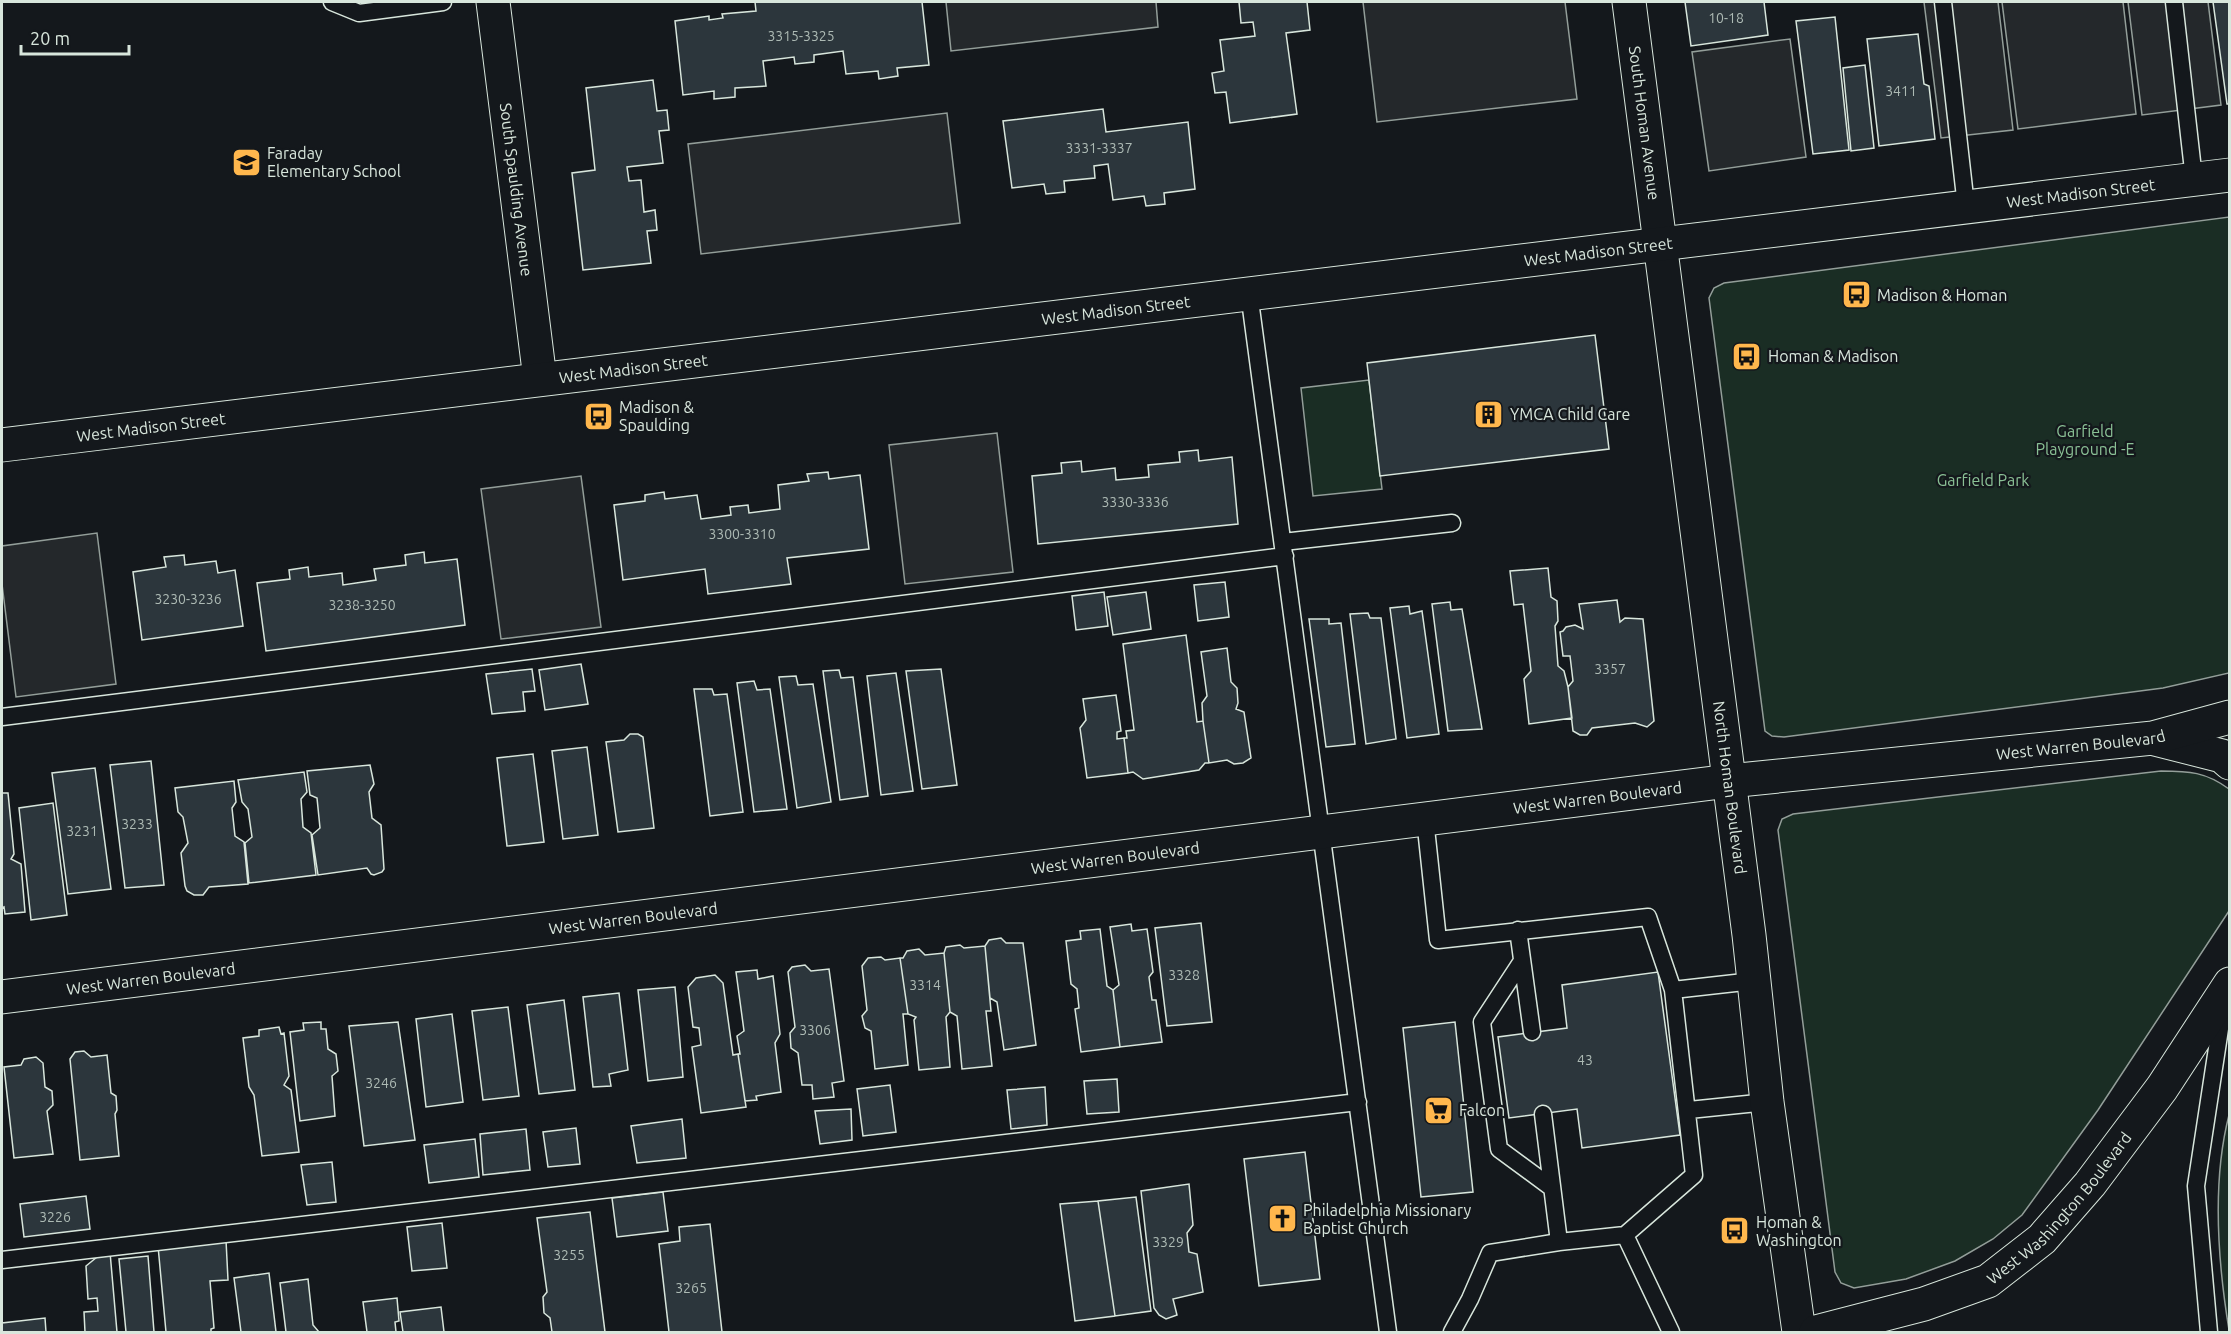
<svg xmlns="http://www.w3.org/2000/svg" width="2231" height="1334" font-family="Ubuntu,sans-serif">
<rect width="100%" height="100%" fill="#14181c"/>
<path fill="#1a2d24" stroke="#939e99" stroke-width="1.5" d="M2229 217V673L2163 688 1784 737 1772 736 1765 731 1709 298 1714 288 1724 283Z
M1369 380 1382 489 1313 496 1301 388Z
M2161 771C2189 771 2206 772 2229 789V911L2098 1110 2022 1215 1993 1239 1955 1261 1906 1279 1854 1288 1841 1283 1835 1272 1778 830 1782 819 1793 814Z
M2229 1115H2230L2229 1330C2218 1263 2212 1181 2229 1115Z"/>
<path fill="#24282b" stroke="#939e99" stroke-width="1.5" d="M946 2H1156L1158 27 951 51Z
M1363 2H1565L1577 99 1377 122Z
M1924 2H1998L2013 130 1941 138Z
M2002 2H2123L2136 114 2018 129Z
M2128 2H2208L2221 105 2142 115Z
M1790 39 1806 157 1709 171 1692 52Z
M947 113 960 223 701 254 688 144Z
M997 433 1013 572 905 584 889 445Z
M581 476 601 627 501 639 481 489Z
M97 533 116 684 16 697 2 584V546Z"/>
<path fill="#2c363c" stroke="#d8e6dc" stroke-width="1.5" d="M755 2H922L929 65 897 68 898 76 879 79 878 71 846 74 843 51 814 55V62L795 64 794 57 763 61 766 86 735 88V97L714 99V91L683 95 675 21 709 16V20L723 18 722 14 756 11Z
M1239 2H1307L1310 30 1286 33 1297 114 1230 123 1226 92 1215 93 1212 73 1224 71 1220 40 1255 36 1253 22 1241 23Z
M1685 2H1764L1768 35 1691 46Z
M2213 2H2230V104H2227Z
M1835 17 1849 150 1813 154 1796 21Z
M1918 34 1924 84 1929 86 1935 139 1879 146 1867 39Z
M1865 65 1874 148 1851 151 1843 68Z
M653 80 657 111 667 110 669 130 659 131 663 163 627 167 629 181 641 180 644 212 655 210 657 230 647 231 651 263 583 270 572 173 595 170 586 88Z
M1103 109 1106 132 1188 122 1195 189 1164 193 1165 204 1146 206 1144 196 1113 200 1108 164 1094 166 1095 178 1064 181 1065 192 1046 194 1044 184 1012 188 1003 121Z
M1595 335 1609 449 1380 476 1367 363Z
M1198 450 1199 461 1232 457 1238 524 1038 544 1032 476 1062 473 1061 463 1081 461 1082 472 1115 468 1116 480 1149 477 1148 465 1180 462 1179 452Z
M828 472 829 479 860 475 869 549 787 558 791 584 708 594 705 569 623 580 614 505 645 501V495L664 492 665 499 697 495 701 519 731 515 730 507 748 505 749 513 780 509 778 485 809 481 807 474Z
M424 552 425 563 457 559 465 625 266 651 257 583 290 579 289 570 308 567 309 577 342 573 343 585 376 580 374 569 406 565 405 555Z
M184 555 185 565 216 561 218 573 235 570 243 626 142 640 133 572 166 567 164 557Z
M1548 568 1551 597 1557 601 1558 621 1555 626 1558 666 1564 671 1568 687 1572 718 1529 724 1524 679 1531 671 1523 604 1514 605 1510 571Z
M1225 582 1229 617 1198 621 1194 585Z
M1104 592 1108 626 1076 630 1072 596Z
M1146 592 1151 629 1113 635 1107 597Z
M1617 600 1620 622 1625 618 1643 619 1654 721 1647 727 1635 723 1592 728 1587 735H1580L1573 731 1568 687 1573 681 1570 656H1563L1560 632 1563 631 1566 627 1575 625 1583 629 1579 604Z
M1450 602 1451 610 1462 609 1482 729 1448 731 1432 604Z
M1409 606 1410 614 1422 611 1439 734 1407 738 1390 608Z
M1368 613 1370 618H1381L1396 739 1366 744 1350 614Z
M1309 619H1329V624L1341 623 1355 744 1326 747Z
M1186 635 1197 722 1203 721 1209 763H1205L1199 770 1143 779 1133 772 1128 773 1124 738H1127L1126 731 1134 730 1123 644Z
M1227 648 1231 682 1237 688 1238 703 1236 709 1244 712 1251 758 1243 763 1234 764 1227 760 1209 763 1203 721 1202 703 1207 696 1201 652Z
M581 664 588 704 545 710 539 670Z
M532 669 535 691 523 692 525 711 492 714 486 674Z
M941 669 957 785 922 789 906 671Z
M839 670 841 678 853 677 868 796 840 800 823 671Z
M896 673 913 791 881 795 867 676Z
M796 676 798 685 813 684 831 802 797 808 779 677Z
M754 681 757 690 770 689 787 809 754 812 737 683Z
M694 689H712L714 695 727 694 743 812 710 816Z
M1116 695 1121 731 1117 732V739L1124 738 1128 773 1087 778 1080 728 1086 720 1083 699Z
M630 734H638L643 737 654 828 618 832 606 742 624 740Z
M587 747 598 835 563 839 552 751Z
M533 754 544 842 507 846 497 758Z
M151 761 164 885 125 888 110 765Z
M370 765 374 784 369 792 372 818 381 825 384 869 382 872 374 875 371 874 367 868 318 875 312 835 320 828 317 798 310 795 307 771Z
M95 768 111 889 68 894 52 773Z
M304 772 307 792 301 799 303 827 311 833 316 875 249 883 245 843 252 837 248 809 242 802 238 780Z
M234 781 236 802 232 808 235 836 244 842 248 884 209 887 203 895H194L187 891 185 886 181 853 188 843 183 817 178 812 175 788Z
M2 793H8L14 854 11 859 21 864 25 912 5 914 4 907 2 908Z
M53 803 67 915 31 920 19 808Z
M1201 923 1212 1022 1167 1026 1155 928Z
M1131 924 1132 931 1147 929 1153 972 1149 977 1152 1000H1156L1162 1042 1120 1047 1113 990 1119 985 1110 927Z
M1100 929 1107 986 1113 990 1120 1047 1081 1052 1075 1009 1079 1008 1077 989 1071 984 1066 941 1081 939 1080 931Z
M1001 938 1006 943H1023L1036 1045 1004 1050 997 1002 990 998 985 946 989 940Z
M960 945 964 948 985 946 991 1011H986L992 1066 962 1069 957 1016 950 1012 944 953 946 947Z
M919 949 925 955 944 953 950 1012 946 1017 950 1067 919 1070 914 1020 916 1017 908 1014 900 958H903L907 951Z
M881 957 885 960 900 958 908 1014H903L908 1065 875 1069 871 1031 865 1028 862 1016 867 1010 862 966 868 958Z
M805 965 811 971 829 969 844 1081 832 1083 834 1097 813 1099 812 1085H802L798 1053 791 1048 790 1033 795 1027 788 972 792 967Z
M757 970 758 979 773 976 780 1034 775 1043 781 1092 756 1096 757 1100 745 1101 738 1054H740L737 1036 744 1031 736 972Z
M1658 972 1680 1135 1582 1148 1577 1109 1509 1118 1498 1037 1567 1028 1562 985Z
M715 975 723 983 733 1055 738 1054 746 1107 701 1113 692 1047 701 1045 699 1028 693 1027 688 987 696 978Z
M675 987 683 1077 648 1081 638 990Z
M619 993 628 1070 609 1074 611 1086 593 1087 583 997Z
M564 1000 575 1090 539 1094 527 1005Z
M508 1007 519 1096 483 1100 472 1011Z
M452 1014 463 1102 426 1107 416 1019Z
M321 1022V1029H326L328 1049 336 1054 338 1071 332 1076 335 1116 300 1121 290 1032 304 1030 303 1023Z
M398 1022 415 1140 364 1146 349 1026Z
M1455 1022 1473 1192 1421 1197 1403 1028Z
M279 1027 281 1034 284 1033 289 1076 284 1085 291 1090 299 1152 262 1156 254 1095 249 1087 243 1038 259 1036V1030Z
M84 1051 91 1057 107 1055 111 1093 116 1096 117 1110 115 1114 119 1156 80 1160 70 1059 75 1052Z
M36 1057 43 1063 45 1087 52 1091 53 1105 47 1111 53 1154 14 1158 4 1067 21 1065 24 1059Z
M1117 1079 1119 1112 1087 1114 1084 1081Z
M890 1085 896 1132 863 1136 857 1089Z
M1045 1087 1047 1125 1011 1129 1007 1090Z
M851 1109 852 1140 820 1144 815 1111Z
M682 1119 686 1158 637 1163 631 1126Z
M576 1128 580 1164 548 1167 543 1132Z
M526 1129 530 1170 483 1175 480 1134Z
M475 1139 479 1177 429 1183 424 1145Z
M1305 1152 1320 1279 1259 1286 1244 1159Z
M332 1162 336 1202 307 1205 301 1165Z
M1189 1184 1193 1225 1187 1233 1189 1252 1197 1254 1203 1292 1173 1299 1177 1315 1166 1319 1159 1315 1154 1308 1141 1191Z
M663 1192 668 1231 617 1237 612 1198Z
M86 1196 90 1229 24 1237 20 1204Z
M1136 1197 1151 1311 1115 1316 1098 1201Z
M1098 1201 1115 1316 1075 1321 1060 1204Z
M590 1212 605 1332H552L550 1318 544 1313 543 1297 547 1292 537 1218Z
M442 1223 447 1268 412 1271 407 1227Z
M710 1224 722 1332H669L659 1244 680 1241 679 1227Z
M226 1240 228 1280 210 1281 214 1328 211 1329V1332H166L158 1246Z
M110 1252 117 1332H85L84 1312 98 1311 97 1298 88 1299 86 1266 102 1253Z
M148 1256 154 1332H126L119 1259Z
M269 1273 276 1332H241L234 1278Z
M308 1279 313 1325 319 1332H286L280 1283Z
M397 1298 399 1321 395 1322 396 1332H367L363 1302Z
M441 1307 444 1332H403L400 1312Z
M45 1318 46 1332H2V1323Z"/>
<g fill="none" stroke-linecap="round" stroke-linejoin="round">
<defs>
<path id="service" d="M332 2 359 13 443 2
M1943 2 1966 206
M2174 2 2194 179
M1249 293 1388 1332
M1283 542 1452 523
M2 717 1285 556
M1425 819 1438 940 1648 917 1673 990 1694 1175 1625 1235
M1518 930 1532 1032
M1522 961 1482 1022 1499 1149 1552 1188
M1673 990 1753 981
M1689 1110 1767 1102
M1543 1114 1559 1242
M2 1260 1358 1102
M1452 1332 1470 1299 1490 1253 1559 1242 1625 1235 1671 1332
M2209 1332 2196 1186 2223 1009"/>
<g id="minor">
<path id="s1" d="M493 2 540 379"/>
</g>
<g id="tertiary">
<path id="s2" d="M1629 2 1749 935 1767 1102 1799 1332"/>
<path d="M2155 739 2222 756 2230 763"/>
<path id="s3" d="M2 997 1729 781 2153 738 2230 717"/>
<path id="s4" d="M1816 1332 1924 1304 1988 1281 2042 1239 2090 1184 2162 1088 2230 984"/>
</g>
<g id="secondary">
<path id="s5" d="M2 445 2230 175"/>
</g>
</defs>
<use href="#service" stroke="#d8e6dc" stroke-width="19"/>
<use href="#minor" stroke="#d8e6dc" stroke-width="35"/>
<use href="#tertiary" stroke="#d8e6dc" stroke-width="35"/>
<use href="#secondary" stroke="#d8e6dc" stroke-width="35"/>
<use href="#service" stroke="#14181c" stroke-width="16"/>
<use href="#minor" stroke="#14181c" stroke-width="33"/>
<use href="#tertiary" stroke="#14181c" stroke-width="33"/>
<use href="#secondary" stroke="#14181c" stroke-width="33"/>
</g>
<defs>
<symbol id="school-square" viewBox="-11 -11 22 22"><rect x="-9" y="-9" width="18" height="18" rx="4" fill="#ffb74d" stroke="#14181c"/><path d="M0-5L7-2L0 1L-7-2ZM-4 1L0 2.5L4 1V4Q0 6-4 4Z" fill="#111"/></symbol>
<symbol id="bus-square" viewBox="-11 -11 22 22"><rect x="-9" y="-9" width="18" height="18" rx="4" fill="#ffb74d" stroke="#14181c"/><path d="M-5-6H5V4H4V6H2V4H-2V6H-4V4H-5ZM-3.5-4V0h7V-4ZM-3.5 1.2v1.5H-2V1.2ZM2 1.2v1.5H3.5V1.2Z" fill="#111"/></symbol>
<symbol id="building-square" viewBox="-11 -11 22 22"><rect x="-9" y="-9" width="18" height="18" rx="4" fill="#ffb74d" stroke="#14181c"/><path d="M-4-6H4V6H1V3H-1V6H-4ZM-2.5-4.3h1.7v1.8h-1.7ZM.8-4.3h1.7v1.8H.8ZM-2.5-1h1.7V.8h-1.7ZM.8-1h1.7V.8H.8Z" fill="#111"/></symbol>
<symbol id="supermarket-square" viewBox="-11 -11 22 22"><rect x="-9" y="-9" width="18" height="18" rx="4" fill="#ffb74d" stroke="#14181c"/><path d="M-6-5.5h2.5l.6 2H6L4.5 2H-2.5L-4.4-4H-6ZM-1.5 3.2a1.3 1.3 0 1 0 .1 0ZM3 3.2a1.3 1.3 0 1 0 .1 0Z" fill="#111"/></symbol>
<symbol id="church-square" viewBox="-11 -11 22 22"><rect x="-9" y="-9" width="18" height="18" rx="4" fill="#ffb74d" stroke="#14181c"/><path d="M-1.2-6h2.4v3.5h3.3v2.4h-3.3V6h-2.4V-.1h-3.3v-2.4h3.3Z" fill="#111"/></symbol>
</defs>
<g fill-rule="evenodd">
<use href="#school-square" x="230" y="146" width="33" height="33"/>
<use href="#bus-square" x="1840" y="278" width="33" height="33"/>
<use href="#bus-square" x="1730" y="340" width="33" height="33"/>
<use href="#building-square" x="1472" y="398" width="33" height="33"/>
<use href="#bus-square" x="582" y="400" width="33" height="33"/>
<use href="#supermarket-square" x="1422" y="1094" width="33" height="33"/>
<use href="#church-square" x="1266" y="1202" width="33" height="33"/>
<use href="#bus-square" x="1718" y="1214" width="33" height="33"/>
</g>
<g text-anchor="middle" stroke-width="4.5" stroke-linejoin="round" paint-order="stroke">
<g font-size="14" fill="#adbab4">
<text x="1726" y="23">10-18</text>
<text x="801" y="41">3315-3325</text>
<text x="1901" y="96">3411</text>
<text x="1099" y="153">3331-3337</text>
<text x="1135" y="507">3330-3336</text>
<text x="742" y="539">3300-3310</text>
<text x="188" y="604">3230-3236</text>
<text x="362" y="610">3238-3250</text>
<text x="1610" y="674">3357</text>
<text x="137" y="829">3233</text>
<text x="82" y="836">3231</text>
<text x="1184" y="980">3328</text>
<text x="925" y="990">3314</text>
<text x="815" y="1035">3306</text>
<text x="1585" y="1065">43</text>
<text x="381" y="1088">3246</text>
<text x="55" y="1222">3226</text>
<text x="1168" y="1247">3329</text>
<text x="569" y="1260">3255</text>
<text x="691" y="1293">3265</text>
</g>
<g font-size="16" fill="#d8e6dc" stroke="#14181c">
<text dy="6" stroke="none"><textPath href="#s2" startOffset="122">South Homan Avenue</textPath></text>
<text dy="6" stroke="none"><textPath href="#s1" startOffset="189">South Spaulding Avenue</textPath></text>
<text dy="6" stroke="none"><textPath href="#s5" startOffset="2094">West Madison Street</textPath></text>
<text dy="6" stroke="none"><textPath href="#s5" startOffset="1608">West Madison Street</textPath></text>
<text dy="6" stroke="none"><textPath href="#s5" startOffset="1122">West Madison Street</textPath></text>
<text dy="6" stroke="none"><textPath href="#s5" startOffset="636">West Madison Street</textPath></text>
<text dy="6" stroke="none"><textPath href="#s5" startOffset="150">West Madison Street</textPath></text>
<text dy="6" stroke="none"><textPath href="#s3" startOffset="2094">West Warren Boulevard</textPath></text>
<text dy="6" stroke="none"><textPath href="#s2" startOffset="792">North Homan Boulevard</textPath></text>
<text dy="6" stroke="none"><textPath href="#s3" startOffset="1608">West Warren Boulevard</textPath></text>
<text dy="6" stroke="none"><textPath href="#s3" startOffset="1122">West Warren Boulevard</textPath></text>
<text dy="6" stroke="none"><textPath href="#s3" startOffset="636">West Warren Boulevard</textPath></text>
<text dy="6" stroke="none"><textPath href="#s3" startOffset="150">West Warren Boulevard</textPath></text>
<text dy="6" stroke="none"><textPath href="#s4" startOffset="282">West Washington Boulevard</textPath></text>
</g>
<g font-size="16" fill="#d8e6dc" stroke="#14181c" text-anchor="start">
<text x="267" y="159">Faraday<tspan x="267" dy="18">Elementary School</tspan></text>
<text x="1877" y="301">Madison &amp; Homan</text>
<text x="1768" y="362">Homan &amp; Madison</text>
<text x="619" y="413">Madison &amp;<tspan x="619" dy="18">Spaulding</tspan></text>
<text x="1510" y="420">YMCA Child Care</text>
<text x="1459" y="1116">Falcon</text>
<text x="1303" y="1216">Philadelphia Missionary<tspan x="1303" dy="18">Baptist Church</tspan></text>
<text x="1756" y="1228">Homan &amp;<tspan x="1756" dy="18">Washington</tspan></text>
</g>
<g font-size="16" fill="#8ac095" stroke="#14181c">
<text x="2085" y="437">Garfield<tspan x="2085" dy="18">Playground -E</tspan></text>
<text x="1983" y="486">Garfield Park</text>
</g>
</g>
<rect width="2231" height="1334" fill="none" stroke="#d8e6dc" stroke-width="6"/>
<path d="M21 45v9h108v-9" fill="none" stroke="#d8e6dc" stroke-width="3"/>
<text x="30" y="45" font-size="18" fill="#d8e6dc" stroke="#14181c" stroke-width="4.5" paint-order="stroke">20 m</text>
</svg>
